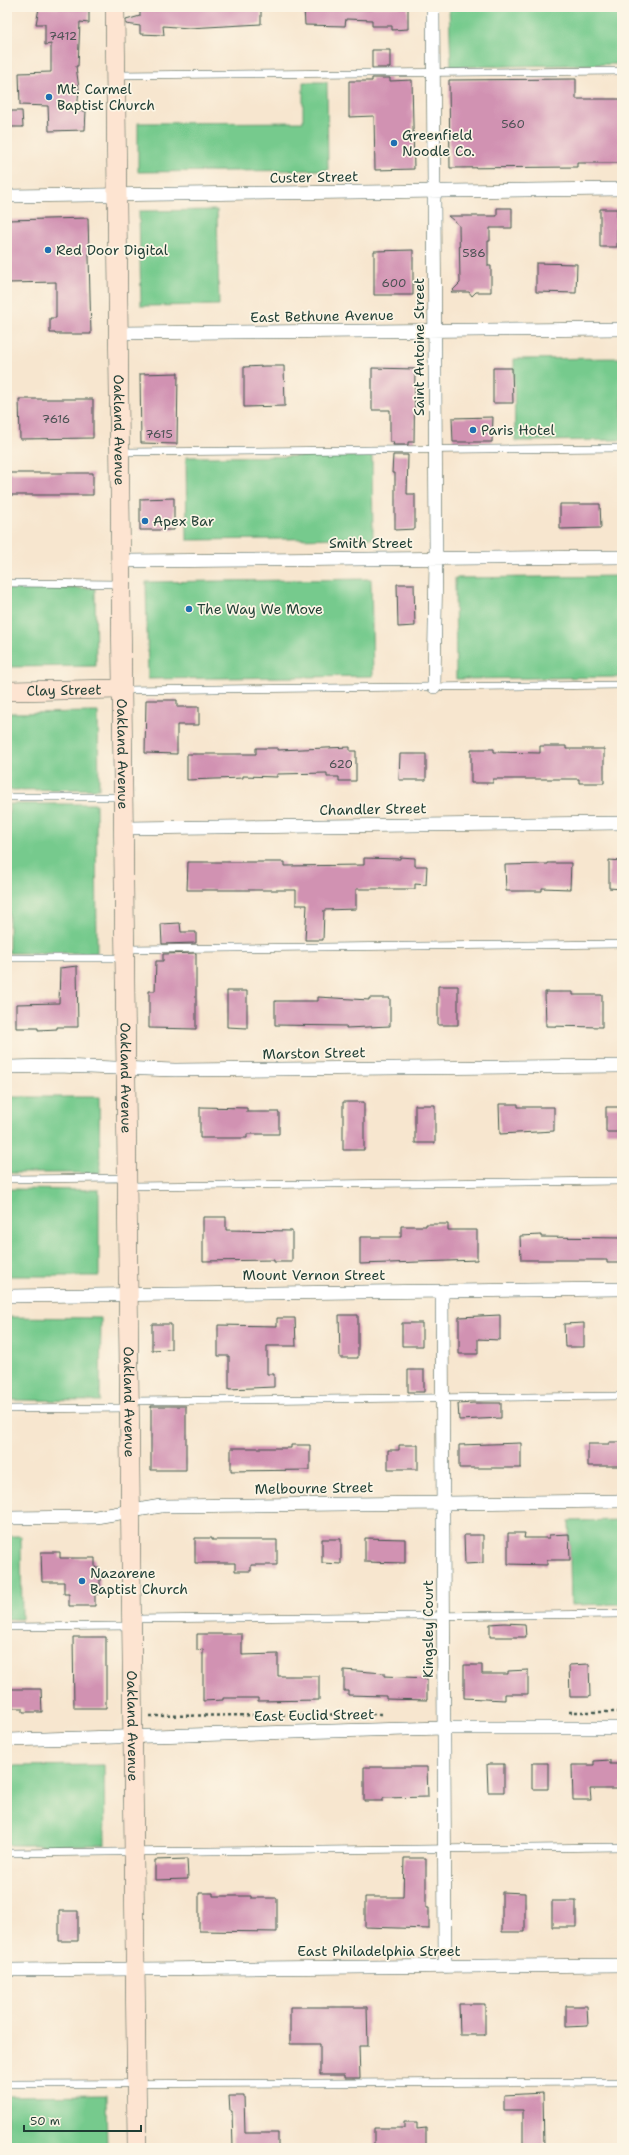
<svg xmlns="http://www.w3.org/2000/svg" width="629" height="2155" font-family="'Shantell Sans',sans-serif">
<rect width="100%" height="100%" fill="#fcf5e5"/>
<filter id="ink" filterUnits="userSpaceOnUse"><feTurbulence type="fractalNoise" baseFrequency=".025" numOctaves="2"/><feDisplacementMap in="SourceGraphic" scale="8" xChannelSelector="R" yChannelSelector="G"/><feConvolveMatrix kernelMatrix="1 2 1 2 8 2 1 2 1" color-interpolation-filters="sRGB"/></filter>
<filter id="wash" filterUnits="userSpaceOnUse"><feTurbulence type="fractalNoise" baseFrequency=".012" numOctaves="4" result="noise"/><feDisplacementMap in="SourceGraphic" scale="16" xChannelSelector="R" yChannelSelector="G"/><feGaussianBlur stdDeviation="0.9" result="paint"/><feColorMatrix in="noise" values="0 0 0 0 0 0 0 0 0 0 0 0 0 0 0 0 0 1.4 0 .05"/><feComposite in="paint" operator="in"/></filter>
<g filter="url(#wash)">
<rect width="100%" height="100%" fill="#f7e6cf"/>
<path fill="#76ca8d" stroke="#4a8460" d="M449 7H622V64L451 67Z
M303 82H327L328 170 138 172V123L303 122Z
M217 210 219 305 141 306 139 211Z
M622 358V440L515 441 514 359Z
M372 456 373 538 187 540 186 457Z
M622 576V677L456 679 455 578Z
M371 579 373 676 148 679 146 582Z
M95 588 96 666 7 667V589Z
M98 712 99 789 7 790V713Z
M9 804H96L97 953H9Z
M9 1097H99L100 1173H9Z
M7 1189 99 1190V1276H7Z
M7 1317 101 1318 100 1401 7 1400Z
M622 1520V1604L571 1605 569 1521Z
M7 1536H21L22 1619H7Z
M104 1765 105 1845H7V1766Z
M106 2095 107 2148H7V2096Z"/>
<g id="blocks">
<path fill="#d192b2" d="M140 7H261V24L189 28 163 26 164 35 140 34V26L126 24V20L140 16Z
M304 7H408V29L392 30V26H372V20L346 19 345 26 305 25Z
M39 8H89V23L80 22 78 66H76L79 89 77 111H86L85 130 49 131 48 106 20 105 19 73 51 72V44L45 45V24H36Z
M372 50H390V68H372Z
M372 78H390V81L412 80 414 169 375 170 374 116 349 117V81H372Z
M576 79V99H622V163H577V167L450 168 449 80Z
M7 111H22L23 127H7Z
M497 208H512V228H490V241H488V266H491V292H476L472 296 469 292H451L460 283 459 225 448 216H497Z
M600 209H617V247H600Z
M88 218 91 334H55V333H50V318H56V282L7 283V220Z
M413 250V295H374V251Z
M536 263 577 264 576 293 536 292Z
M265 366H284L285 406 244 407V367Z
M372 368 415 369 414 442H408V445H393L394 442H390V410H372Z
M493 368H512L513 403H493Z
M178 373 177 444 141 443 140 374Z
M19 399H93V438L20 439Z
M493 417 492 442H453L452 418Z
M393 455H408L407 494H415V529L395 530V473H392Z
M7 473H93V495H7Z
M174 498V530H140V499Z
M560 504H600L601 528 560 529Z
M397 584H414L415 626 398 627Z
M146 700H177V707H199V725H177V754L145 753Z
M540 746H566V749H604V783H579V779H493V783H471V749H494V752L540 753Z
M350 747V751H356V781H339V777H327V773L277 774V777L243 776V778L187 780V754H256V748H278V750Z
M400 754H426V780H399Z
M400 857 415 858V866H427L426 885 415 884V889H356V909L324 910 323 940H305L307 905H296V890H187L188 862H285V866L364 865V858L400 859Z
M609 860 622 861V889L609 888Z
M548 863H571L570 889 542 888V891H506L505 865 548 864Z
M180 923 181 932H196V943L162 944 161 924Z
M196 953V1029L149 1028V991H155L156 961H163V954Z
M77 966 78 1027H57V1029L38 1030V1028H16V1004L59 1003 60 968Z
M438 986H458V1025H438Z
M227 991H247V1028L227 1027Z
M545 992H573V995H602V1027L546 1026Z
M318 997 369 1000V998H390V1026L346 1028V1026L275 1025V1001H318Z
M343 1102H364V1150H343Z
M499 1104H518V1107H554V1131L500 1134Z
M415 1105H435V1143H415Z
M200 1107 247 1108V1112H279V1134H247V1138H200Z
M606 1107H622V1132H606Z
M203 1217H226V1230L292 1231V1262H274V1260L203 1261Z
M426 1224H448V1230H477V1260L360 1264V1237H401V1226H426Z
M541 1235V1237L622 1238V1263H607V1260H521L520 1236Z
M339 1315H358V1358H340Z
M500 1315V1340L478 1339V1354H459V1317Z
M277 1318H295L296 1346H267V1374H274V1387L229 1389V1356H218V1325L277 1326Z
M402 1323H422V1346H402Z
M584 1323V1347H565L564 1324Z
M152 1324H171V1349L152 1350Z
M408 1370H424V1392H408Z
M473 1403H501V1418L459 1420 458 1404Z
M151 1406H186V1470H151Z
M609 1442H622V1466H588V1444H609Z
M521 1443V1468H459V1445Z
M291 1445H310V1470L231 1471V1448H291Z
M399 1445H418V1469H388V1450H399Z
M508 1533H525L524 1538H549V1535L569 1534 570 1560H547V1565L508 1564Z
M464 1535H483V1563L465 1564Z
M195 1538H212V1540H277V1565H251V1571H235V1563H195Z
M365 1538 405 1539V1563L365 1562Z
M322 1539H341V1564L322 1563Z
M41 1552H60V1558H95V1568H100V1594H95V1606H69V1594H64V1582H42Z
M504 1623 525 1624 526 1637H490V1624Z
M197 1634H242V1655L278 1654V1676H319V1700L258 1701V1698H223V1700L203 1701V1649L197 1650Z
M73 1637H106V1708H74Z
M589 1664 590 1697H570L569 1665Z
M464 1665H482V1674H508V1671L528 1670V1694H505V1700L464 1698Z
M344 1670 384 1673V1676L427 1678V1700L386 1699V1696L348 1695V1691H344Z
M7 1689H41L42 1712H23V1708H7Z
M610 1760V1764H622V1789H590L591 1800H573L572 1765H594V1761Z
M532 1763H548V1789H532Z
M487 1764H504V1792H488Z
M364 1767H427L428 1797 383 1798V1801H364Z
M404 1858H426V1908H429V1929L365 1927V1897H403Z
M187 1859 188 1879 155 1880V1860Z
M502 1892 525 1893V1932H502Z
M199 1893H213V1896H251V1898H277V1932L199 1931Z
M552 1901H576V1927H552Z
M59 1911H78V1941H59Z
M459 2004H485V2035H460Z
M566 2006H587L588 2026 566 2027Z
M290 2007H367L368 2046H359L360 2078H345V2075H320V2044H290Z
M543 2093 544 2148H523V2110H504V2095Z
M229 2096H244L245 2133H278V2148H233L232 2111H230Z
M404 2122H417V2129L426 2128V2148H374V2128H404Z"/>
</g>
</g>
<g filter="url(#ink)">
<use href="#blocks" fill-opacity="0" stroke="#3f564b" stroke-width="1"/>
<g fill="none" stroke-linecap="round" stroke-linejoin="round">
<defs>
<path id="lane" d="M116 75 622 71
M120 452 622 448
M7 583 121 584
M122 690 622 685
M7 797H123
M126 949 622 944
M7 958H125
M7 1179 127 1178
M127 1186 622 1181
M130 1401 622 1396
M7 1409 129 1408
M132 1619 622 1614
M7 1627 131 1626
M7 1853 622 1847
M7 2084 622 2082"/>
<path id="street" d="M433 7 436 559 434 687
M7 196 622 189
M118 333 622 329
M121 561 622 557
M124 828 622 823
M7 1067 57 1066 175 1070 622 1066
M442 1291 445 1967
M7 1296 622 1289
M7 1518 96 1517 161 1506 622 1501
M7 1740 444 1728H622
M7 1970 622 1965"/>
<g id="secondary">
<path id="s1" d="M115 7 137 2148"/>
<path id="s2" d="M7 691 122 689"/>
</g>
</defs>
<use href="#lane" stroke="#3f564b" stroke-width="8"/>
<use href="#street" stroke="#3f564b" stroke-width="14"/>
<use href="#secondary" stroke="#3f564b" stroke-width="20"/>
<path stroke="#3f564b" stroke-width="2.5" stroke-dasharray="3 3" stroke-linecap="butt" d="M569 1712H622
M150 1716 382 1714"/>
<use href="#lane" stroke="#fff" stroke-width="7"/>
<use href="#street" stroke="#fff" stroke-width="13"/>
<use href="#secondary" stroke="#fde4d1" stroke-width="19"/>
</g>
</g>
<g fill="#1f6fb2" stroke="#fcf5e5" stroke-width="1.5">
<circle cx="49" cy="97" r="4"/>
<circle cx="394" cy="143" r="4"/>
<circle cx="48" cy="250" r="4"/>
<circle cx="473" cy="430" r="4"/>
<circle cx="145" cy="521" r="4"/>
<circle cx="189" cy="609" r="4"/>
<circle cx="82" cy="1581" r="4"/>
</g>
<g text-anchor="middle" stroke-width="3.5" stroke-linejoin="round" paint-order="stroke">
<g font-size="12" fill="#4c5254">
<text x="63" y="40">7412</text>
<text x="513" y="128">560</text>
<text x="474" y="257">586</text>
<text x="394" y="287">600</text>
<text x="56" y="423">7616</text>
<text x="159" y="438">7615</text>
<text x="341" y="768">620</text>
</g>
<g font-size="14" fill="#1f3d34" stroke="#fcf5e5" text-anchor="start">
<text x="57" y="94">Mt. Carmel<tspan x="57" dy="16">Baptist Church</tspan></text>
<text x="402" y="140">Greenfield<tspan x="402" dy="16">Noodle Co.</tspan></text>
<text x="56" y="255">Red Door Digital</text>
<text x="481" y="435">Paris Hotel</text>
<text x="153" y="526">Apex Bar</text>
<text x="197" y="614">The Way We Move</text>
<text x="90" y="1578">Nazarene<tspan x="90" dy="16">Baptist Church</tspan></text>
</g>
<g font-size="14" fill="#1f3d34" stroke="#fcf5e5">
<text transform="translate(314 177) rotate(-1)" y="5">Custer Street</text>
<text transform="translate(322 316) rotate(-1)" y="5">East Bethune Avenue</text>
<text transform="translate(419 347) rotate(-90)" y="5">Saint Antoine Street</text>
<text dy="5" stroke="none"><textPath href="#s1" startOffset="423">Oakland Avenue</textPath></text>
<text x="371" y="548">Smith Street</text>
<text dy="5" stroke="none"><textPath href="#s2" startOffset="57">Clay Street</textPath></text>
<text dy="5" stroke="none"><textPath href="#s1" startOffset="747">Oakland Avenue</textPath></text>
<text transform="translate(373 809) rotate(-1)" y="5">Chandler Street</text>
<text transform="translate(314 1053) rotate(-1)" y="5">Marston Street</text>
<text dy="5" stroke="none"><textPath href="#s1" startOffset="1071">Oakland Avenue</textPath></text>
<text x="314" y="1280">Mount Vernon Street</text>
<text dy="5" stroke="none"><textPath href="#s1" startOffset="1395">Oakland Avenue</textPath></text>
<text transform="translate(314 1488) rotate(-1)" y="5">Melbourne Street</text>
<text transform="translate(428 1629) rotate(-90)" y="5">Kingsley Court</text>
<text transform="translate(314 1715) rotate(-1)" y="5">East Euclid Street</text>
<text dy="5" stroke="none"><textPath href="#s1" startOffset="1719">Oakland Avenue</textPath></text>
<text x="379" y="1956">East Philadelphia Street</text>
</g>
</g>
<rect width="629" height="2155" fill="none" stroke="#fcf5e5" stroke-width="24"/>
<path d="M24 2125v6h117v-6" fill="none" stroke="#1f3d34" stroke-width="2"/>
<text x="30" y="2125" font-size="12" fill="#1f3d34" stroke="#fcf5e5" stroke-width="3" paint-order="stroke">50 m</text>
</svg>
